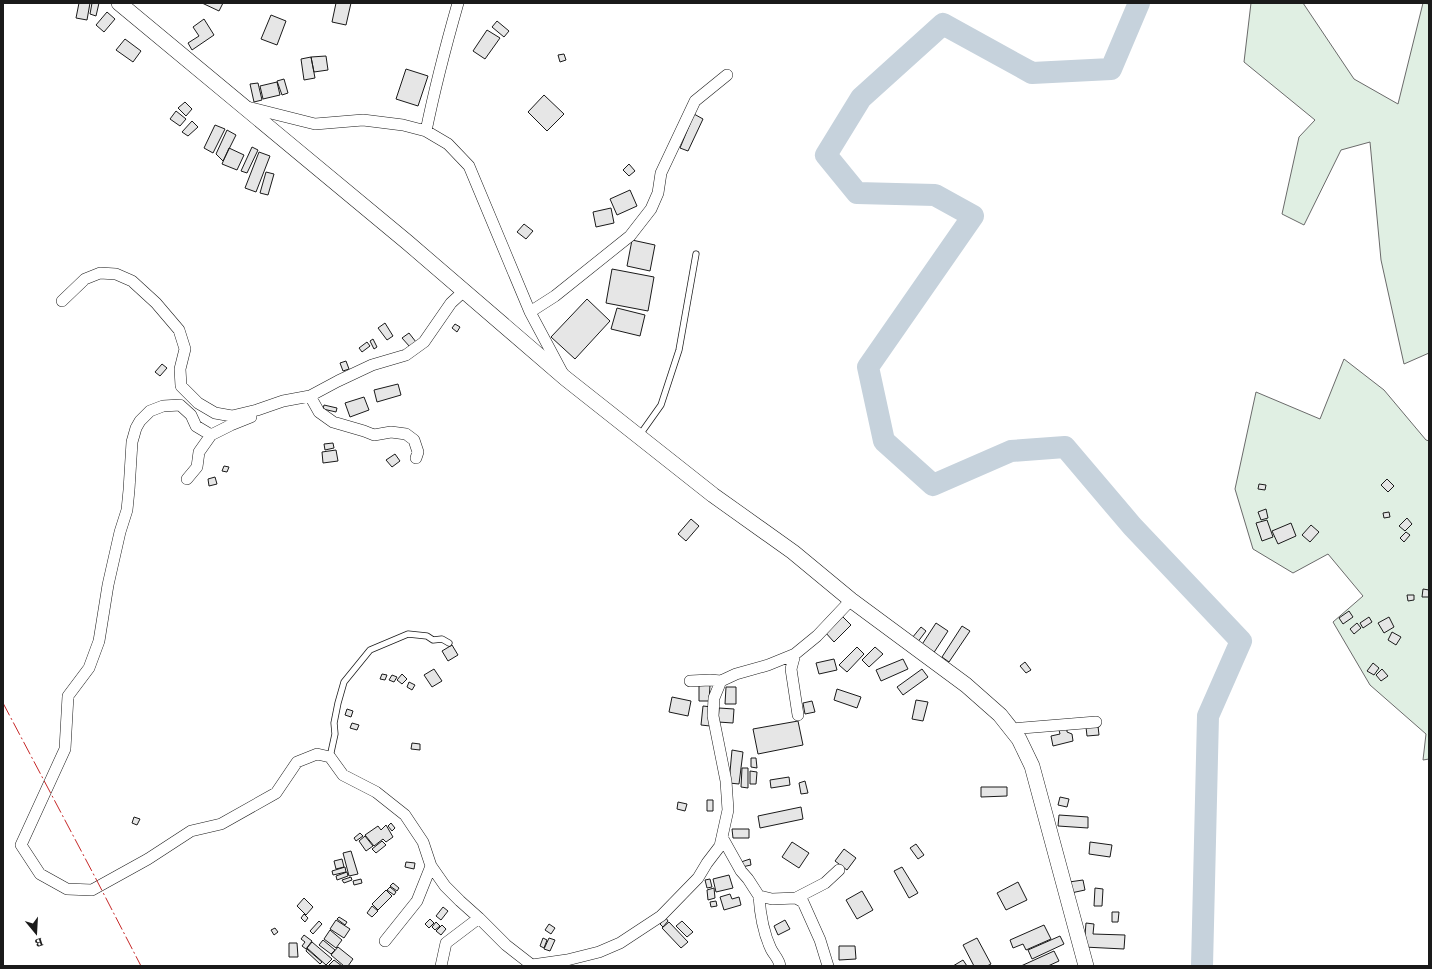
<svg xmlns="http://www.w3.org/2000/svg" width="1432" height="969" font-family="'IBM Plex Serif',serif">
<rect width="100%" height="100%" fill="#fff"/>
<path fill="#e0efe3" stroke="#6a6a6a" d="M1251 3H1303L1354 79 1398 104 1423 3 1429 4V353L1404 364 1381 260 1370 142 1341 150 1304 225 1282 214 1299 137 1315 120 1244 62Z
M1344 359 1384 390 1426 440 1429 441V759L1423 760 1426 734 1370 685 1333 622 1363 596 1328 554 1293 573 1253 549 1235 489 1256 392 1320 419Z"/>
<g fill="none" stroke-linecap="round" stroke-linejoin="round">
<path stroke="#c6d2dc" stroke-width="22" d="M1139 3 1111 69 1032 73 943 24 861 98 826 155 857 193 935 195 973 216 868 367 884 441 933 485 1011 451 1065 447 1132 526 1241 641 1208 716 1202 966"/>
</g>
<path fill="#e6e6e6" stroke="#1a1a1a" d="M79 3H90L87 20 76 18Z
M92 3H99L96 16 90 14Z
M202 3H223L219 11Z
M336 3H351L346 25 332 22Z
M107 12 115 19 104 32 96 25Z
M271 15 286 21 277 45 261 39Z
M204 19 214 35 192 50 188 43 199 36 193 27Z
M497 21 509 31 504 37 492 27Z
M487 30 500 38 485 59 473 51Z
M125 39 141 51 133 62 116 50Z
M564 54 566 60 560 62 558 55Z
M326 56 328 70 314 72 311 57Z
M311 57 315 78 304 80 301 59Z
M406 69 428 76 418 106 396 99Z
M284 79 288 93 282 95 277 81Z
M277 82 280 95 263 99 260 86Z
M258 83 262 100 254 102 250 84Z
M544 95 564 114 547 131 528 112Z
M185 102 192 109 186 116 178 108Z
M176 111 186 119 180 126 170 119Z
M694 114 703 119 688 151 680 148Z
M192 121 198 127 188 136 182 132Z
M215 125 225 129 213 153 204 148Z
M227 130 236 135 223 161 216 154Z
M252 147 258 150 247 173 241 171Z
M229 148 244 155 237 170 222 164Z
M259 152 270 156 256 192 245 188Z
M629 164 635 171 629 176 623 170Z
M266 172 274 174 268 195 260 193Z
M630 190 637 206 617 215 610 199Z
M611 208 614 223 596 227 593 212Z
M524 224 533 231 526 239 517 232Z
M632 240 655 245 650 271 627 266Z
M612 269 654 277 648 311 606 303Z
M587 299 610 321 575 359 551 337Z
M617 308 645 315 640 336 611 329Z
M385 323 393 336 387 340 378 328Z
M455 324 460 327 457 332 452 328Z
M409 333 416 342 410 347 402 338Z
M373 339 377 347 374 349 370 341Z
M367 342 370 346 362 352 359 348Z
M346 361 349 369 343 371 340 363Z
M162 364 167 368 160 376 155 372Z
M398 384 401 395 377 402 374 390Z
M364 397 369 410 350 417 345 403Z
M324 405 337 408 336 412 323 409Z
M333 443 334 448 325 450 324 444Z
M336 450 338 461 323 463 322 452Z
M395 454 400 461 392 467 386 460Z
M224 466 229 467 227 472 222 471Z
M215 477 217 484 209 486 208 479Z
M1387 479 1394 486 1388 492 1381 485Z
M1259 484 1266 485 1265 490 1258 489Z
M1266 509 1268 518 1261 520 1258 512Z
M1389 512 1390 517 1384 518 1383 513Z
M1407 518 1412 524 1405 531 1399 526Z
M691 519 699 526 686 541 678 534Z
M1267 520 1273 537 1262 541 1256 523Z
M1291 523 1296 536 1278 544 1272 531Z
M1311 525 1319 532 1310 542 1302 535Z
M1406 532 1410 535 1404 542 1400 538Z
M1423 589 1429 590V597H1422Z
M1407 595H1414V600L1408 601Z
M1349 611 1353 617 1343 624 1339 618Z
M842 616 851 625 834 642 825 632Z
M1369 617 1372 622 1363 628 1360 623Z
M1389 617 1394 627 1384 633 1378 623Z
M936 623 948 631 931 657 919 649Z
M1357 623 1361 628 1354 634 1350 629Z
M962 626 970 631 949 662 942 657Z
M921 627 926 631 917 643 912 638Z
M1392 632 1401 637 1396 645 1388 640Z
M452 645 458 655 448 661 442 651Z
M857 647 864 654 847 672 839 665Z
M875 647 883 654 869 667 862 660Z
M834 659 837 670 819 674 816 663Z
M903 659 908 669 881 681 876 670Z
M1025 662 1031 670 1026 673 1020 666Z
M1373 663 1379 668 1374 675 1367 671Z
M434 669 442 681 432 687 424 675Z
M922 669 928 677 903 695 897 687Z
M1382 669 1388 676 1381 681 1376 675Z
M382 674 387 675 385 680 380 679Z
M402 674 407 679 402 684 397 680Z
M392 675 397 677 394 682 389 680Z
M409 682 415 685 412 690 407 687Z
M699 685H710L709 701H699Z
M726 687H736V704H725Z
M837 689 861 697 857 708 834 700Z
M672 697 691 701 688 716 669 712Z
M916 700 928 702 923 721 912 719Z
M812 701 815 712 805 714 803 703Z
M703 706 712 707 710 726 701 725Z
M719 708 734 709 733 723 718 722Z
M347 709 353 711 351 717 345 715Z
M798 721 803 745 758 754 753 729Z
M352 723 359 725 357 730 350 728Z
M1098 726 1099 735 1087 736 1086 727Z
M1067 729V732L1072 734 1073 741 1053 746 1051 736 1060 734 1059 730Z
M412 743 420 744V750L411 749Z
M732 750 743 752 739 784 729 783Z
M751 758H756L757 768 751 767Z
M742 768H748V788L741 787Z
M750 771 757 772 756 784H750Z
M789 777 790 785 771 788 770 780Z
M805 781 808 793 801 794 799 783Z
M981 787H1007V796L981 797Z
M1060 797 1069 799 1067 807 1058 805Z
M707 800H713V811H707Z
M678 802 687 804 685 811 677 809Z
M801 807 803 819 760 828 758 816Z
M1059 815 1088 817V828L1058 826Z
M134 817 140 819 137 825 132 823Z
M391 823 395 828 392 831 388 826Z
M386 825 393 837 386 842 383 839 374 846 365 835 378 826 381 830Z
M732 829H749V838H733Z
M360 833 363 836 356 841 354 838Z
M365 836 373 846 366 851 359 841Z
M382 841 386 845 376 853 372 849Z
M792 842 809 853 799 868 782 857Z
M1090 842 1112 845 1110 857 1089 854Z
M916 844 924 855 918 859 910 848Z
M844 849 856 858 847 870 835 861Z
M351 851 358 874 349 876 343 853Z
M342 859 344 867 336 869 334 861Z
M750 859 751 865 742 867 741 862Z
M406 862 415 863 414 869 405 867Z
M345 867 346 872 333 875 332 871Z
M902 867 918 893 909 898 894 871Z
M347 872 348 876 337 880 336 876Z
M729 875 733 888 716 892 713 879Z
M351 877 352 880 344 883 342 880Z
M361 879 362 883 354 885 353 881Z
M710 879 712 887 707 888 705 880Z
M1083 880 1085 890 1071 893 1069 882Z
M1018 882 1027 900 1006 910 997 893Z
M393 883 399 888 397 891 390 886Z
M390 887 396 892 394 895 387 890Z
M714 888 715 898 708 900 707 890Z
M1095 888 1103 889 1102 906H1094Z
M386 890 392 896 378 910 372 904Z
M862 891 873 910 857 919 846 900Z
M730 894 732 899 739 897 741 905 724 910 720 897Z
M304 898 313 907 306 915 297 906Z
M716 901 717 906 711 907 710 902Z
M372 906 378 911 372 917 367 913Z
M443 907 448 911 441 920 436 916Z
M1112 912H1119L1118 922H1112Z
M304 914 308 918 305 922 301 918Z
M339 917 347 922 345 925 337 919Z
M666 918 668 921 663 927 660 924Z
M430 919 434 923 429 928 425 924Z
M336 920 350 929 344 938 330 929Z
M785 920 790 929 778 935 774 926Z
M319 921 322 924 313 934 310 931Z
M682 921 693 932 687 937 676 926Z
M436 922 440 926 435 930 432 927Z
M669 922 688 942 681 948 662 928Z
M1086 923 1094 924 1093 934 1125 935 1124 949 1084 947Z
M549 924 555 928 551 934 545 930Z
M442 925 446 929 441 935 436 931Z
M1044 925 1051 939 1026 950 1023 944 1013 948 1010 940Z
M275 928 278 932 274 935 271 930Z
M330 930 342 940 336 948 324 939Z
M304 935 312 941 306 949 302 946 305 942 301 939Z
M1060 936 1064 944 1032 959 1028 950Z
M543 938 547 940 544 948 540 946Z
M549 938 555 940 550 951 544 949Z
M977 938 991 964 987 966H974L963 945Z
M323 940 335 950 331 954 319 945Z
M312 942 332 959 326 965 307 948Z
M289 943H297L298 957H289Z
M839 946H855L856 959 839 960Z
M338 947 353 959 348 966H344L331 955Z
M307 949 322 962 320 964 306 951Z
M1054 951 1059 961 1048 966H1021Z
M334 960 342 966H330L329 965Z
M963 960 967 966H953Z"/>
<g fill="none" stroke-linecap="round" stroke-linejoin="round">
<defs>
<path id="lane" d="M639 436 661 405 679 350 696 254
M330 757 335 734 334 723 338 703 344 682 370 650 408 634 427 636 433 640 442 639 449 643"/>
<path id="street" d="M247 107 315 124 363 120 403 125 426 131 448 144 469 166 530 312 562 372
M426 131C435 87 446 45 458 3
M62 301 85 279 100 273 116 274 132 281 156 303 179 330 185 349 180 369 181 386 198 403 215 413 232 416 257 410 283 401 310 396 338 381 372 365 406 355 424 342 451 303 464 291
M530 312 555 296 630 236 651 209 658 193 661 173 695 101 727 75
M310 396 319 412 333 422 364 431 374 435 391 432 406 434 414 440 418 452 416 458
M211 435 196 426 191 415 180 405 163 406 150 411 140 421 136 428 132 442 129 490 127 510 120 532 108 585 99 641 89 668 68 696 65 749 21 845 40 874 67 889 92 890 148 859 191 831 221 824 276 793 297 762 317 754 330 757 343 775 376 792 405 815 423 842 431 866 417 901 385 941
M187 479 197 467 199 452 211 435 231 425 251 417
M795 654 791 669 798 715
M690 681 710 680 721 681 736 674 768 665 795 654 817 636 851 600
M1011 729 1096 722
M722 837 741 871 748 879 759 896 772 899 796 898 803 902 820 940 828 966
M431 866 445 886 460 901 479 918 506 945 533 966
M759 896C760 913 764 934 771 949 774 955 779 959 780 966
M796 898 825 883 839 870
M532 965 567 960 599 952 620 943 661 916 698 878 707 863 720 846 728 810 726 781 713 716 714 698 721 681
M441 966 446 943 479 918"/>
<path id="secondary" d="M119 3 407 242 565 378 713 495 793 552 851 600 966 685 1000 715 1019 739 1032 766 1086 966"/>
</defs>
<use href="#lane" stroke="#1a1a1a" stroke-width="7"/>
<use href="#street" stroke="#1a1a1a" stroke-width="12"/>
<use href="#secondary" stroke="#1a1a1a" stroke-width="16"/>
<use href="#lane" stroke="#fff" stroke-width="5.5"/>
<use href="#street" stroke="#fff" stroke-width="11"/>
<use href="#secondary" stroke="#fff" stroke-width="15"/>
<path stroke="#c62828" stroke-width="1" stroke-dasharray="14 3 2 3" stroke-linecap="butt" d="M3 703 95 877 141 966"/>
</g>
<rect width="1432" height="969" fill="none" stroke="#1a1a1a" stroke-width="8"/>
<g transform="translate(36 933) rotate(162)" stroke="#ffffff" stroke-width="3" paint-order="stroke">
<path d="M0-3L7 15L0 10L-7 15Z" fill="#1a1a1a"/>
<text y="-6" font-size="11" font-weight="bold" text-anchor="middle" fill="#1a1a1a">B</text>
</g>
</svg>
